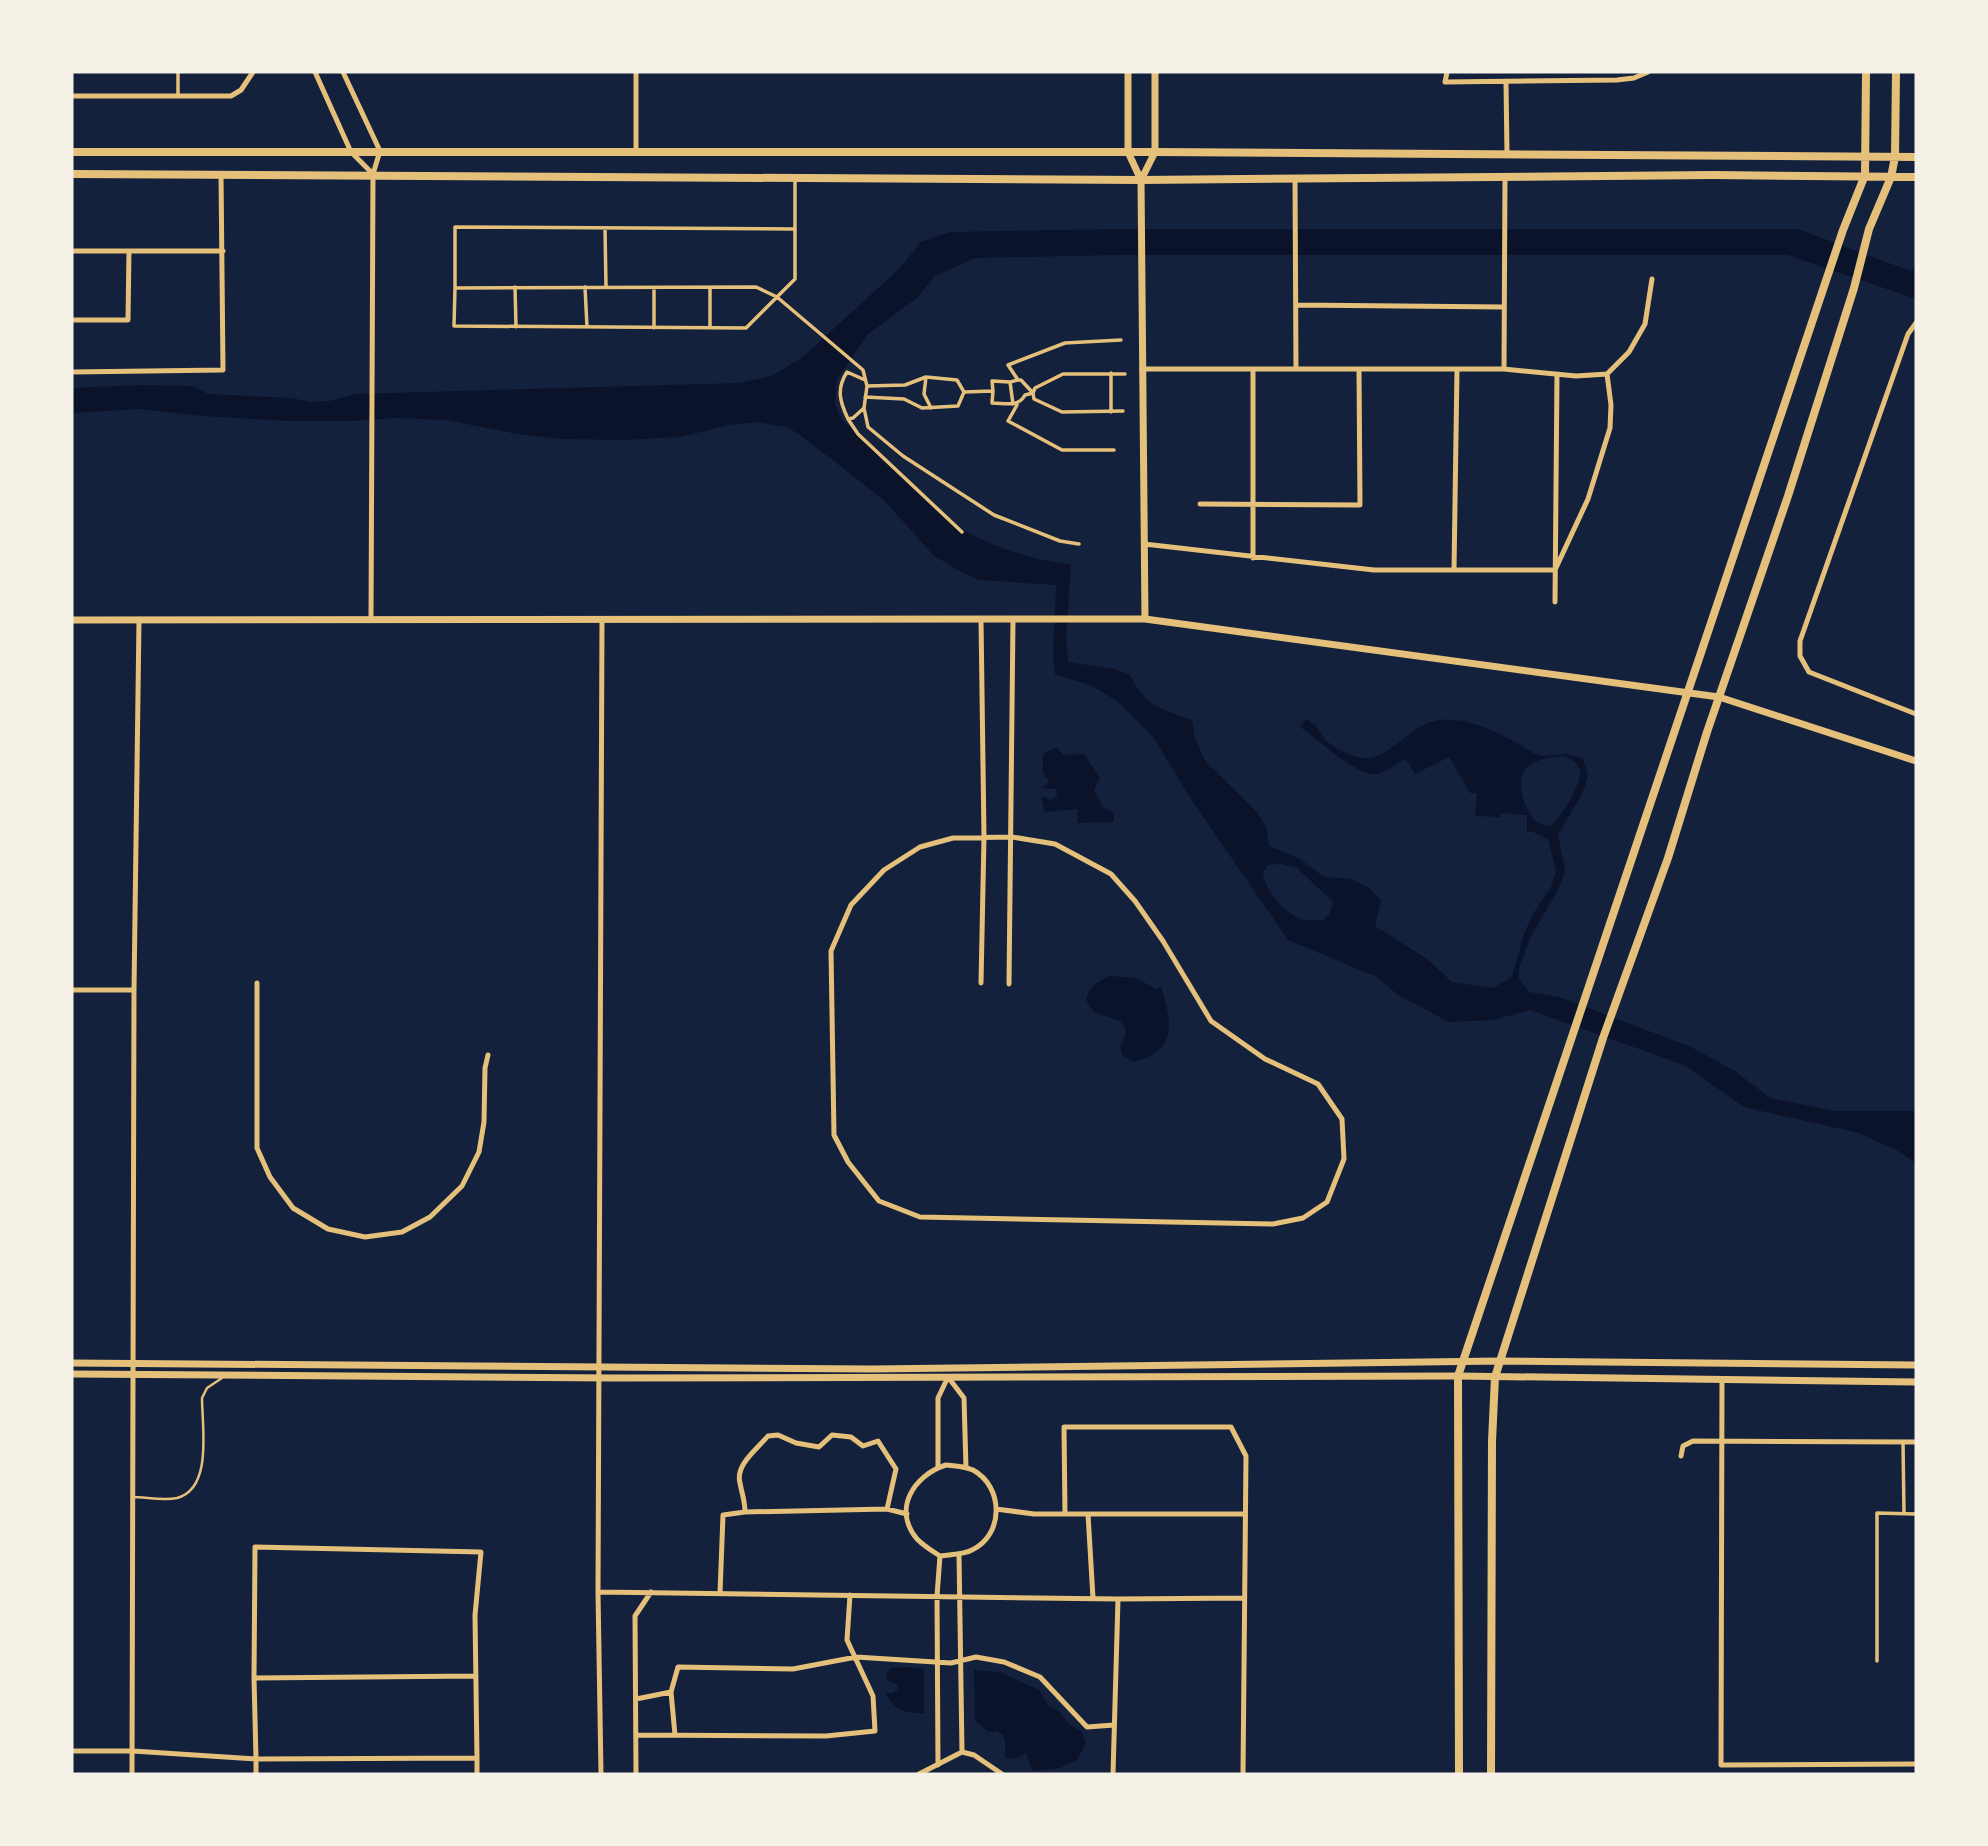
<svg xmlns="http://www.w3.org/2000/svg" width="1988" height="1846" font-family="'Fira Sans Condensed',sans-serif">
<rect width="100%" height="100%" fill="#14213d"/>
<path fill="#0b132b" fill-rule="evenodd" d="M1117 229H1798L1910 271 1916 267V296L1913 298 1788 255H1117L975 258 935 276 917 298 867 335 837 380 835 404 842 420 960 528C993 547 1033 561 1071 564L1066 638 1068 662 1115 669 1130 675C1146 707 1159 708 1192 720L1195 738 1205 761 1257 812 1266 827 1269 846 1300 859 1324 877 1352 879 1369 888 1381 900 1375 926 1427 959 1452 982 1493 988 1512 977 1524 934 1533 914 1551 887 1556 872 1548 839 1533 832H1527V815L1501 813 1500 817 1475 816 1477 793H1470L1449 757 1415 774 1406 759C1397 763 1385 773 1376 774 1357 777 1316 737 1300 727L1306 719C1317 726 1317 727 1324 738 1331 747 1346 754 1357 757 1383 765 1405 732 1428 723 1461 710 1508 737 1535 754L1543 756 1565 754 1583 758 1588 776 1583 792 1558 835 1565 870 1559 888 1530 938 1519 969V979L1529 992 1559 997 1691 1047 1735 1071 1770 1098 1836 1111H1916V1163L1898 1151 1859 1133 1744 1107 1684 1065 1530 1010 1493 1020 1449 1022 1398 995 1377 977 1288 940 1193 802 1153 737 1117 701 1090 685 1055 674 1053 655 1056 585 979 580 961 572 933 555 884 500 800 435 787 427 758 422 729 425 681 437 626 440 559 439 517 434 446 420 395 418 353 421H287L201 416 140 409 72 413V388L140 385 193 386 208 394 291 398 311 402 329 401 356 394 738 383 772 376 804 356 900 268 921 242 950 232ZM1564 756C1572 760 1578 762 1580 771 1582 783 1560 820 1550 826 1547 825 1543 825 1539 823 1526 815 1516 786 1524 772 1532 759 1550 757 1564 756ZM1281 864 1297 868 1333 902 1330 913 1323 920C1317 920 1310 921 1305 920 1286 916 1266 892 1263 873L1268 865Z
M1056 747 1063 755 1084 754 1100 778 1094 790 1103 807 1114 813V822L1077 823 1078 809 1045 812 1041 797H1046L1050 801 1057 795 1056 789 1043 788 1049 781 1043 773V754Z
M1110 976 1135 978 1157 989 1161 986C1172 1023 1178 1050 1134 1062L1123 1056 1120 1047 1126 1034 1125 1027 1120 1021 1094 1012 1086 1000C1089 986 1098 981 1110 976Z
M908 1667 924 1669V1713C905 1713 894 1711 886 1693H893L898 1689 897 1684 887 1681V1673L891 1668Z
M974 1670 1000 1672 1039 1690 1049 1706 1059 1711 1069 1724 1082 1732 1086 1743 1077 1760 1060 1768 1032 1771 1026 1753 1015 1759 1005 1757V1741L1003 1735 997 1731 988 1732 975 1720Z"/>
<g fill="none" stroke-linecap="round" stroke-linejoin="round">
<path stroke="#e5c07b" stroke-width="2.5" d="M132 1497C146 1497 163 1501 177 1498 213 1489 202 1426 202 1398L207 1388 222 1378"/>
<path stroke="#e5c07b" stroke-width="3.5" d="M178 72V96
M795 179V279L746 328 454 326 455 288 756 287 777 297 863 370 867 386 864 408 868 427 903 456 994 515 1060 541 1079 544
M605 228 606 287
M515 287 516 327
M585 287 587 327
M455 288V227L795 229
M654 288V328
M710 328V288
M1018 380H1021L1033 393 1035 388 1063 374H1125
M1010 382 1018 380 1008 365 1065 343 1121 340
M867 386 905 385 926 377
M993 391 992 381 1010 382 1013 404
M865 397 904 399 922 408 958 406 964 392 993 391 992 403C1005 403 1018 408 1025 395L1033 393 1034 399 1062 412 1123 411
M1017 405 1008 421 1062 450H1114
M864 408 853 418 848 419C840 402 836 389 847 372L865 380
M931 408 924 394 926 377 957 380 964 392
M1111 412V373
M848 419 858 434 962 532
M1903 1442 1904 1514
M1877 1661V1513L1916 1514"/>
<path stroke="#e5c07b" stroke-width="5" d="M315 72 351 152 373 174
M343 72 380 151 373 174 371 620
M1447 72 1445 82 1617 80 1634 78 1648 72
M1506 82 1507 154
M72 96H231L241 90 253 72
M636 151V72
M1295 178 1296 369
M72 251H223
M1296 305 1504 307
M72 320H128L129 251
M1916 323 1908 334 1800 641V656L1809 672 1916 714
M1142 369H1504L1576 376 1607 374 1629 352 1645 324 1652 279
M1253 369V558
M1504 369 1505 176
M72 372 223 370 221 174
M1200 504 1360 505 1359 369
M1144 544 1374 570H1555L1588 499 1610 428 1611 405 1607 374
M1454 570 1457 369
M1555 602 1557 374
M981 619 984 837 981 983
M1012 837 1055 844 1111 874 1135 901 1163 941 1211 1021 1265 1059 1318 1084 1342 1119 1344 1159 1327 1202 1303 1218 1273 1224 920 1217 879 1201 848 1162 834 1135 831 951 851 905 884 870 920 847 953 838Z
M257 983V1148L270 1177 293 1208 328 1229 365 1237 402 1232 430 1217 462 1186 479 1152 484 1122 485 1068 488 1055
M1009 984 1013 619
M72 990H134
M1722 1380 1721 1765 1916 1764
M1681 1456 1683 1446 1693 1441 1916 1442
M946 1465C956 1466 964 1466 973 1470 1004 1487 1004 1535 972 1550 962 1555 951 1554 940 1556 932 1551 924 1546 917 1539 892 1509 914 1475 946 1465Z
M938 1468V1398L948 1377 964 1398 966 1468
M996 1509 1034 1514H1245
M745 1512C745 1501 742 1494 740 1483 735 1465 757 1449 768 1436L778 1435 796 1443 819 1447 832 1435 851 1437 863 1446 878 1441 896 1469 887 1509
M1065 1514 1064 1427H1231L1246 1456 1243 1774
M1088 1514 1093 1598
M959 1554 962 1752
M598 1592 1118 1599 1244 1598
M720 1593 723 1515 745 1512 887 1509 907 1514
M254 1678 476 1676
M671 1692 675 1735
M636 1699 671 1692 678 1667 793 1669 856 1657 951 1663 976 1657 1004 1662 1040 1677 1087 1727 1114 1725
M636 1735 826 1736 875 1731 873 1696 847 1640 850 1595
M72 1751H133L256 1759 254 1678 255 1547 481 1552 475 1615 477 1758
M938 1765 937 1596 940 1556
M132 1774 134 990 139 620
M256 1774V1759L477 1758V1774
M601 1774 598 1592 602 620
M636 1774 635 1616 651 1592
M919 1774 962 1752 974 1755 1002 1774
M1113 1774 1118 1599"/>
<path stroke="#e5c07b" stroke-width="7" d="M1128 72V152L1141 180 1145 619
M1141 180 1155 152V72
M72 620 1145 619 1719 697 1916 761
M72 1363 872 1369 1500 1361 1916 1365
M72 1374 614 1378 1458 1376 1916 1382"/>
<path stroke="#e5c07b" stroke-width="8" d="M72 152H1155L1916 157
M72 174 1141 180 1713 175 1916 177
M1459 1774 1458 1376 1843 230 1865 175 1866 72
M1491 1774 1492 1441 1495 1377 1603 1038 1668 858 1707 732 1788 496 1854 288 1869 229 1891 177 1895 157 1896 72"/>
</g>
<rect width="1988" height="1846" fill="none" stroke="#f6f1e7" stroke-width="147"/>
</svg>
